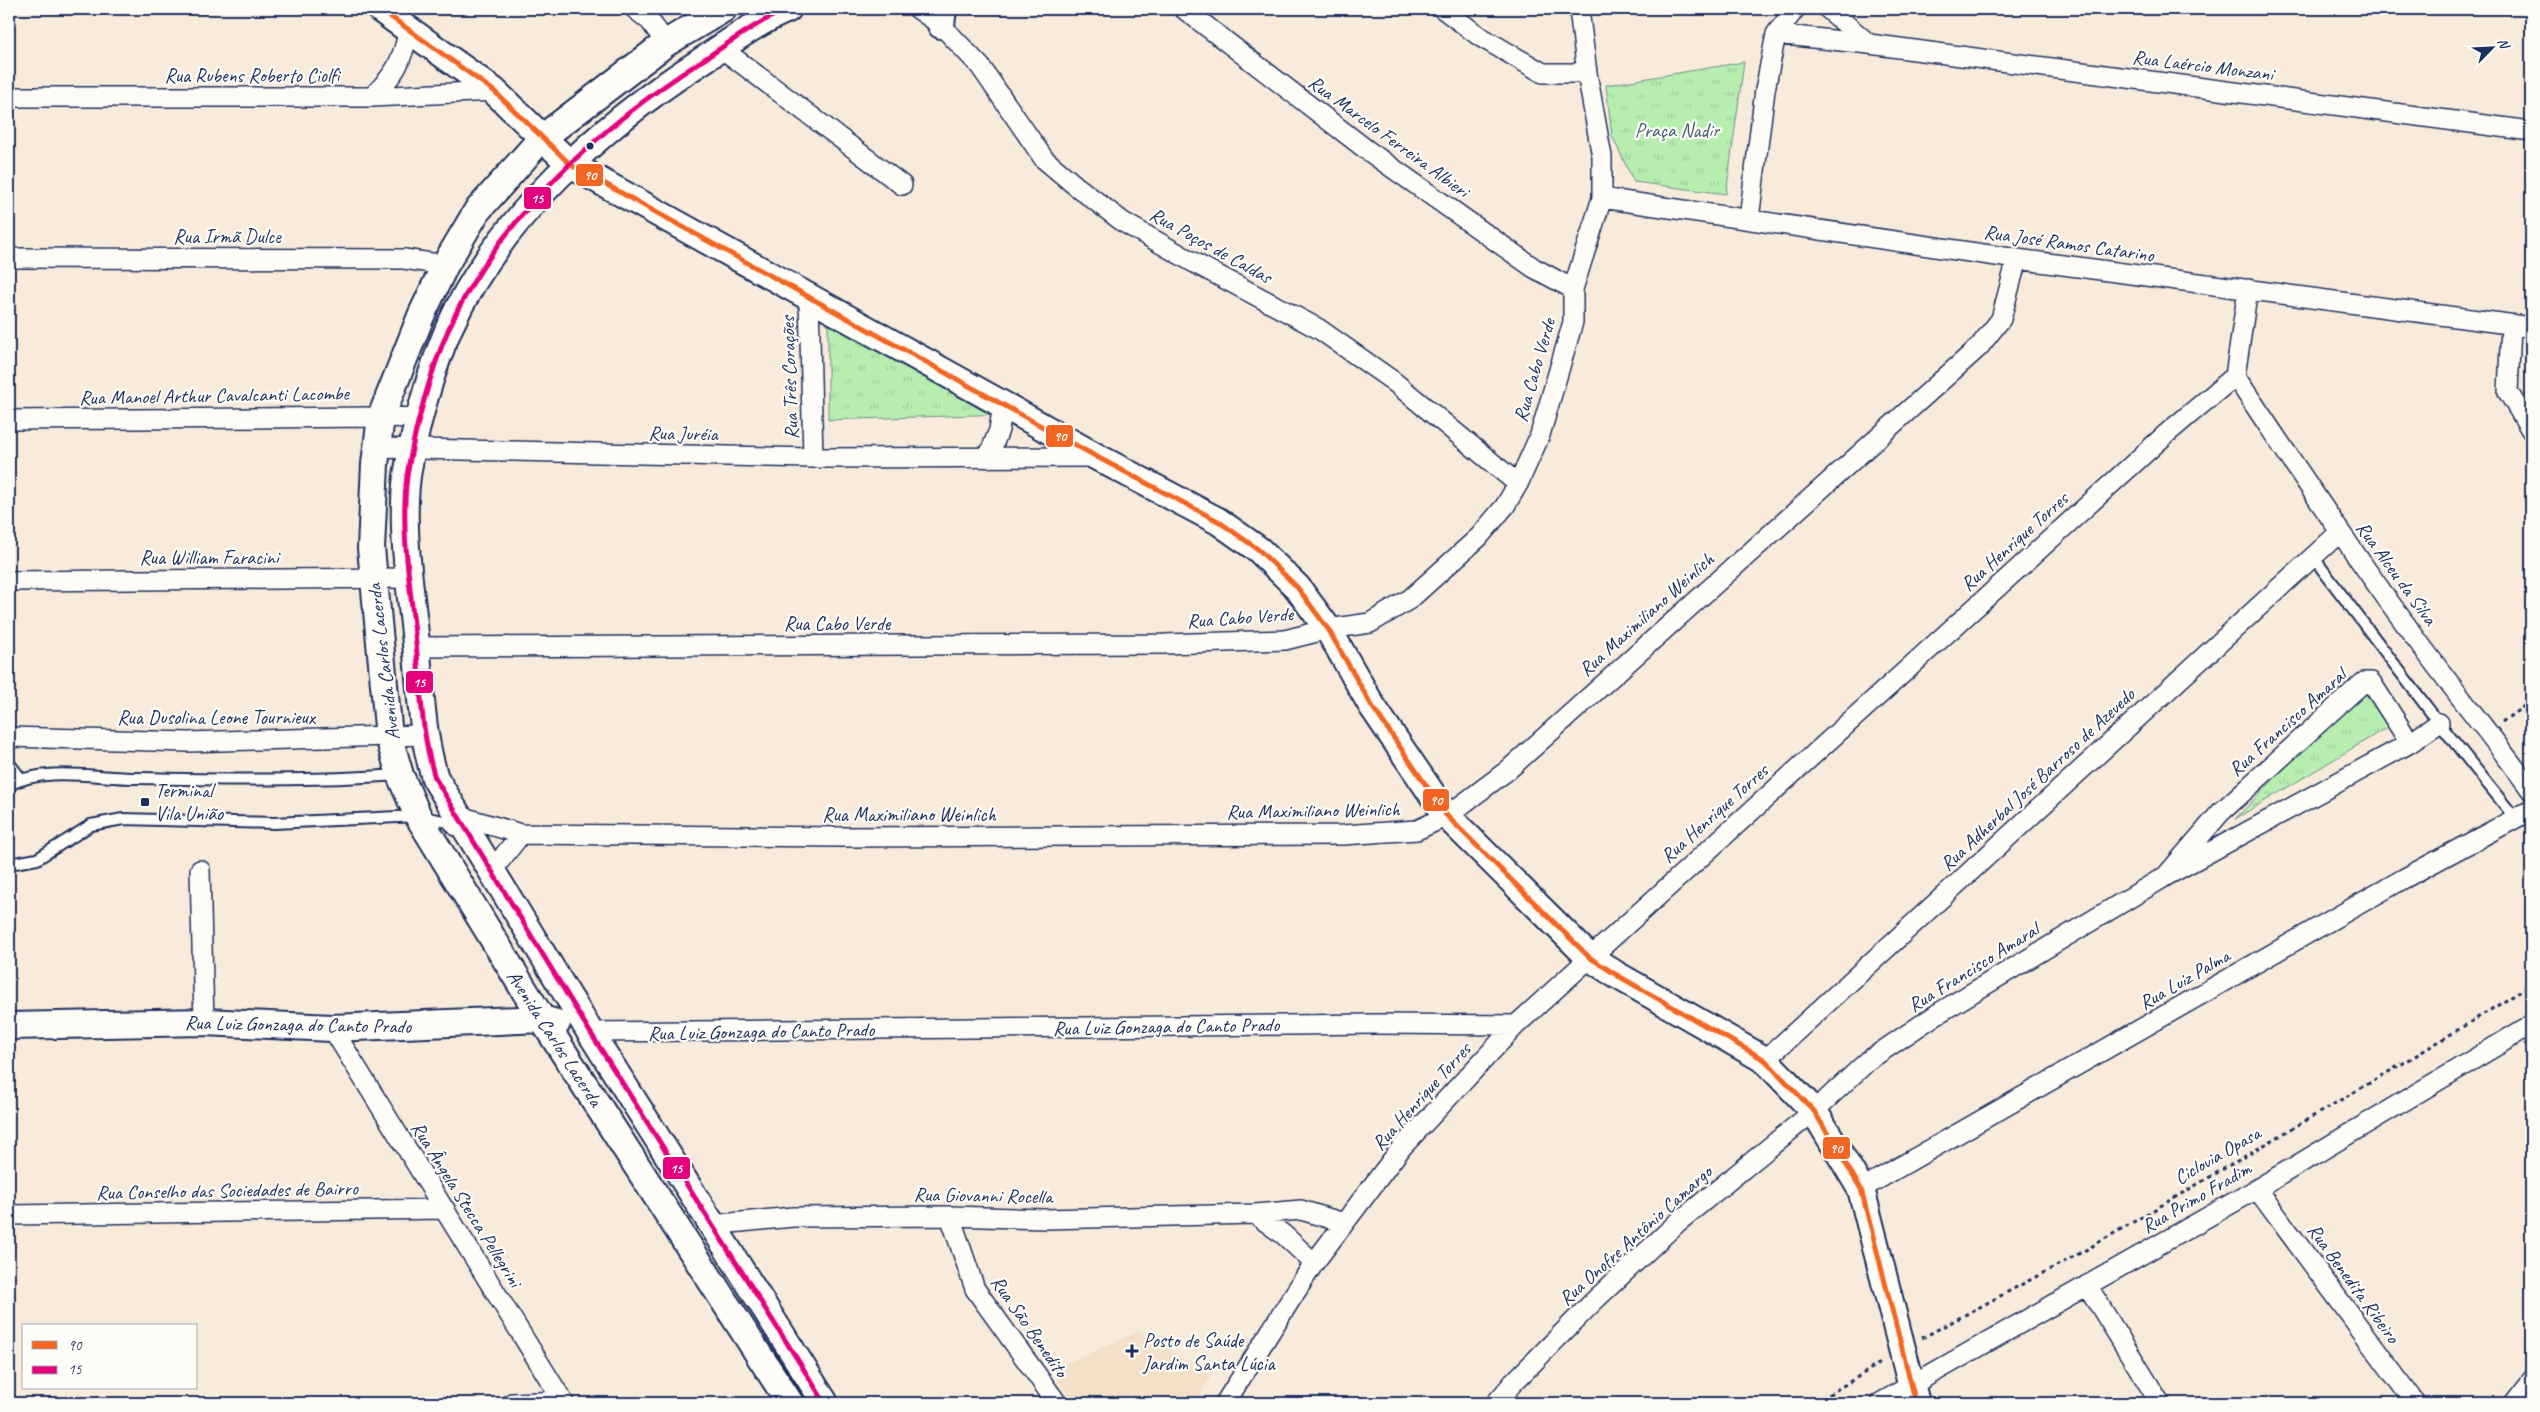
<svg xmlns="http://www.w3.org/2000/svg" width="2540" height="1412" font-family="Caveat,sans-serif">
<defs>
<pattern id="grass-tufts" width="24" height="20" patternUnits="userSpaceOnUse" patternTransform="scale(1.25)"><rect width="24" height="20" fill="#b7eeb0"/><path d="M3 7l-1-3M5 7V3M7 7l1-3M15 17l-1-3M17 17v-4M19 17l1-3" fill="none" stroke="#9dcc9a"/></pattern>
</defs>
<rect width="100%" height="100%" fill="#f8ebdc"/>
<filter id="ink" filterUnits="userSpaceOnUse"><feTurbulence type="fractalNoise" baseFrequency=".02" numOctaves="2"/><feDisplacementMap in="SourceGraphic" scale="10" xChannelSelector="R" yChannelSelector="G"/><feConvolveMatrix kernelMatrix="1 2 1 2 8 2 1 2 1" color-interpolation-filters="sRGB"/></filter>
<g filter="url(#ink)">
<path fill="#f4dfc9" d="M1139 1331 1211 1376 1196 1403H1074L1052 1370Z"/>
<path fill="url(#grass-tufts)" stroke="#698e87" d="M1744 62 1726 194 1634 182 1612 136 1606 85Z
M828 314 1005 414 828 420Z
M2367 684 2391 725 2235 819Z"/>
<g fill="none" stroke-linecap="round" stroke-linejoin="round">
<defs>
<path id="lane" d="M2313 557 2439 723 2515 818
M9 763 21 779
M9 785C46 766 96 778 137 778 225 780 313 781 400 775
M9 861 15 863 37 859 91 825 123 819 274 823 418 816 448 822 454 830"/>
<path id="street" d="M635 9 650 21 666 43
M918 9 941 25 980 66 1044 159 1076 186 1123 222 1191 261 1319 329 1393 381 1518 484
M1184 9 1367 150 1534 268 1573 289
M1443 9 1479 36 1543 73H1587
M1828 9 1869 44
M1776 34 1869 44 2531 131
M721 48 902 185
M9 97H372L494 91
M372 97C396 73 401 64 409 30
M1602 198 2017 259 2531 327
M1749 219 1765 90 1776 34 1795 9
M9 258 404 259 445 265
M809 298 813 458
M2511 325 2508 392 2531 430
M2235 376C2297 468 2357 560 2423 648 2458 696 2496 741 2531 790
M9 420 381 417 420 418
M377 448 813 458 1096 457
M988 458 999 430 1003 404
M9 581 409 578
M416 647 1165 644 1285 640 1328 629 1370 623 1410 599 1479 537 1505 506 1518 484 1540 435 1573 322V289L1602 198V157L1587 73 1579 9
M9 737 188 742 423 735
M2410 743 2439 723
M456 815 521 834 842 837 1343 835 1417 830 1447 816 1508 770 1979 347 2001 319 2017 259
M200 870 204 1022
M491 872 521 834
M332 1028 564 1403
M590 1032 1376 1024 1516 1025
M1765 1060 2340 532
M1861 1189 2403 879 2531 810
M2257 1189 2415 1403
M1255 1214 1284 1235 1314 1263
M9 1215 445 1209
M950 1216 975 1289 1057 1403
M710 1225 793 1217 950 1216 1045 1219 1255 1214 1301 1210 1344 1223
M2087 1285 2160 1403
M512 1403 562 1401
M1225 1403 1314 1263 1402 1147 1516 1025 2165 435 2235 376 2248 289
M1496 1403 1513 1383 1594 1301 1677 1223 1814 1111 1869 1060 1937 1014 2166 876 2410 743 2371 682H2364L2356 689 2220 813 2166 876
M1880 1403 2257 1189 2531 1025
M2513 1403 2531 1380"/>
<path id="secondary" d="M380 9 494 91 571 165 1097 457 1218 521 1259 550 1297 587 1328 629 1372 706 1447 816 1589 957 1615 974 1765 1060 1814 1111 1861 1189 1916 1403
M723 9 666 43 542 138 477 211 445 265 421 316 381 417 375 464 371 548 389 737 400 775 418 816 542 1019 790 1403
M788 9C756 22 729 43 700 62 602 125 498 219 449 328 431 370 414 430 407 476 400 531 411 589 416 644 421 690 421 733 435 778L590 1032 825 1403
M941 25 943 9
M9 1026 204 1022 332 1028 542 1019 557 1023"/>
</defs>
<use href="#lane" stroke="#1b2f5e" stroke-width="14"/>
<use href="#street" stroke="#1b2f5e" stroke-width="22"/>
<use href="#secondary" stroke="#1b2f5e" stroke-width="30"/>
<path stroke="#1b2f5e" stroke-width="3" stroke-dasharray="4 4" stroke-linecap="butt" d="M2502 722 2531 701
M1922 1338 2084 1251 2407 1061 2531 985
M1815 1403 1882 1362"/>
<use href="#lane" stroke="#fdfcf7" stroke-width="10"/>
<use href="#street" stroke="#fdfcf7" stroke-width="19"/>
<use href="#secondary" stroke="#fdfcf7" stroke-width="26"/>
<defs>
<path id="bus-1" d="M380 9 494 91 571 165 1097 457 1218 521 1259 550 1297 587 1328 629 1372 706 1447 816 1589 957 1615 974 1765 1060 1814 1111 1861 1189 1916 1403"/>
<path id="bus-2" d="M788 9C756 22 729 43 700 62 602 125 498 219 449 328 431 370 414 430 407 476 400 531 411 589 416 644 421 690 421 733 435 778L590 1032 825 1403"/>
</defs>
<use href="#bus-1" stroke="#fdfcf7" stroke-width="9"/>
<use href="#bus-2" stroke="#fdfcf7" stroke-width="9"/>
<use href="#bus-1" stroke="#f26522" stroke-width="5"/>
<use href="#bus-2" stroke="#e5007d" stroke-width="5"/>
</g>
</g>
<g fill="#1b2f5e" stroke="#fdfcf7" stroke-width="2">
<circle cx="590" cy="146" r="4.5"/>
<rect x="140" y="797" width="10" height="10" rx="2.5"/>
<path d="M1129.5 1343.5h5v5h5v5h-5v5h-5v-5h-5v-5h5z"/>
</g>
<g text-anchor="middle" stroke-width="4.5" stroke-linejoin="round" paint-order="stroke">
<g font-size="20" fill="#1b2f5e" stroke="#fdfcf7">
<text transform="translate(2203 65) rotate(7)" y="7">Rua Laércio Monzani</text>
<text x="252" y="82">Rua Rubens Roberto Ciolfi</text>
<text transform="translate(1389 136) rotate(36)" y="7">Rua Marcelo Ferreira Albieri</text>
<text x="227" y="243">Rua Irmã Dulce</text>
<text transform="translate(2069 243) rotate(8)" y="7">Rua José Ramos Catarino</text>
<text transform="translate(1211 245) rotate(29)" y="7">Rua Poços de Caldas</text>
<text transform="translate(1534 370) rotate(-74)" y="7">Rua Cabo Verde</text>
<text transform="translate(789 378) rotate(-92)" y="7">Rua Três Corações</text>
<text transform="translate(214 395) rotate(-1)" y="7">Rua Manoel Arthur Cavalcanti Lacombe</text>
<text transform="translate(683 433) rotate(1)" y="7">Rua Juréia</text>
<text transform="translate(2014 541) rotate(-42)" y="7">Rua Henrique Torres</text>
<text x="209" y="564">Rua William Faracini</text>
<text transform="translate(2397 573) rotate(54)" y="7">Rua Alceu da Silva</text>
<text transform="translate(1646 614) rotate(-42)" y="7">Rua Maximiliano Weinlich</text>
<text transform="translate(1240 617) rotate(-4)" y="7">Rua Cabo Verde</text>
<text x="837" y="630">Rua Cabo Verde</text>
<text transform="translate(383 662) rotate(-97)" y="7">Avenida Carlos Lacerda</text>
<text x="216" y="724">Rua Dusolina Leone Tournieux</text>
<text transform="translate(2287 722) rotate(-42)" y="7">Rua Francisco Amaral</text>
<text transform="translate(2037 779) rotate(-43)" y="7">Rua Adherbal José Barroso de Azevedo</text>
<text transform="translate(1313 810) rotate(-1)" y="7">Rua Maximiliano Weinlich</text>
<text transform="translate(1714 813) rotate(-42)" y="7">Rua Henrique Torres</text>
<text x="909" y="821">Rua Maximiliano Weinlich</text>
<text transform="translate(1973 967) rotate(-32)" y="7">Rua Francisco Amaral</text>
<text transform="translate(2184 979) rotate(-30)" y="7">Rua Luiz Palma</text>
<text transform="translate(298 1024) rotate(1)" y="7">Rua Luiz Gonzaga do Canto Prado</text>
<text transform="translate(1166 1026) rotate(-1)" y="7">Rua Luiz Gonzaga do Canto Prado</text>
<text transform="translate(761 1031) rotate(-1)" y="7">Rua Luiz Gonzaga do Canto Prado</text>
<text transform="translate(555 1038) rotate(57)" y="7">Avenida Carlos Lacerda</text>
<text transform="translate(1421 1096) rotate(-48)" y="7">Rua Henrique Torres</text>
<text transform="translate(2217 1155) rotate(-30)" y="7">Ciclovia Opasa</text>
<text transform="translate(227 1190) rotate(-1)" y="7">Rua Conselho das Sociedades de Bairro</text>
<text transform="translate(983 1195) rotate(1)" y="7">Rua Giovanni Rocella</text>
<text transform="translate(2196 1197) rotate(-30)" y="7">Rua Primo Fradim</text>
<text transform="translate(467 1204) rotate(58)" y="7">Rua Ângela Stecca Pellegrini</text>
<text transform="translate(1635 1235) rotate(-42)" y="7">Rua Onofre Antônio Camargo</text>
<text transform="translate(2354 1283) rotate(54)" y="7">Rua Benedita Ribeiro</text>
<text transform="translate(1030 1326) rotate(55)" y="7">Rua São Benedito</text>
</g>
<g font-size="20" fill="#425f72" stroke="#fdfcf7">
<text x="1677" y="137">Praça Nadir</text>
</g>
<g font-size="20" fill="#1b2f5e" stroke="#fdfcf7" text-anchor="start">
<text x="155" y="797">Terminal<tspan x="155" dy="23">Vila União</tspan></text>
<text x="1143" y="1347">Posto de Saúde<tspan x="1143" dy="23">Jardim Santa Lúcia</tspan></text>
</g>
</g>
<g stroke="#fdfcf7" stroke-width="2">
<rect x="575" y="163" width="29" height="24" rx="5" fill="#f26522"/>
<rect x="523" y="186" width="29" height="24" rx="5" fill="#e5007d"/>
<rect x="1045" y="424" width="29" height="24" rx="5" fill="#f26522"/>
<rect x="405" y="670" width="29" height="24" rx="5" fill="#e5007d"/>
<rect x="1422" y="788" width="28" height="24" rx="5" fill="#f26522"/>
<rect x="1822" y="1136" width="29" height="24" rx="5" fill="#f26522"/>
<rect x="662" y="1156" width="29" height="24" rx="5" fill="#e5007d"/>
</g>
<g font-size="14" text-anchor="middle" font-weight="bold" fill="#fff">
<text x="590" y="180">90</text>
<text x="537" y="203">15</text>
<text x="1060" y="441">90</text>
<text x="419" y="687">15</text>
<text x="1436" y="805">90</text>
<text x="1836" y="1153">90</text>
<text x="676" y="1173">15</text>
</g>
<rect width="2540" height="1412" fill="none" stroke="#fdfcf7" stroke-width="30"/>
<rect x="15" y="15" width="2510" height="1382" fill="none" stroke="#1b2f5e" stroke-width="2" filter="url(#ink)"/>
<rect x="22" y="1324" width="175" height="65" fill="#fdfcf7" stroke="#a3aaba"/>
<rect x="32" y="1341" width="25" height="8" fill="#f26522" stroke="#a3aaba"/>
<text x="68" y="1350" font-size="15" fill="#1b2f5e">90</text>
<rect x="32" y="1366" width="25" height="8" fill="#e5007d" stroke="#a3aaba"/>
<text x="68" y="1374" font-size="15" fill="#1b2f5e">15</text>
<g transform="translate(2492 48) rotate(66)" stroke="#fdfcf7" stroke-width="4" paint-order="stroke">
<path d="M0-4L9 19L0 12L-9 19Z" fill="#1b2f5e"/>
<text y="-8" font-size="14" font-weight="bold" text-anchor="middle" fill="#1b2f5e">N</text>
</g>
</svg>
